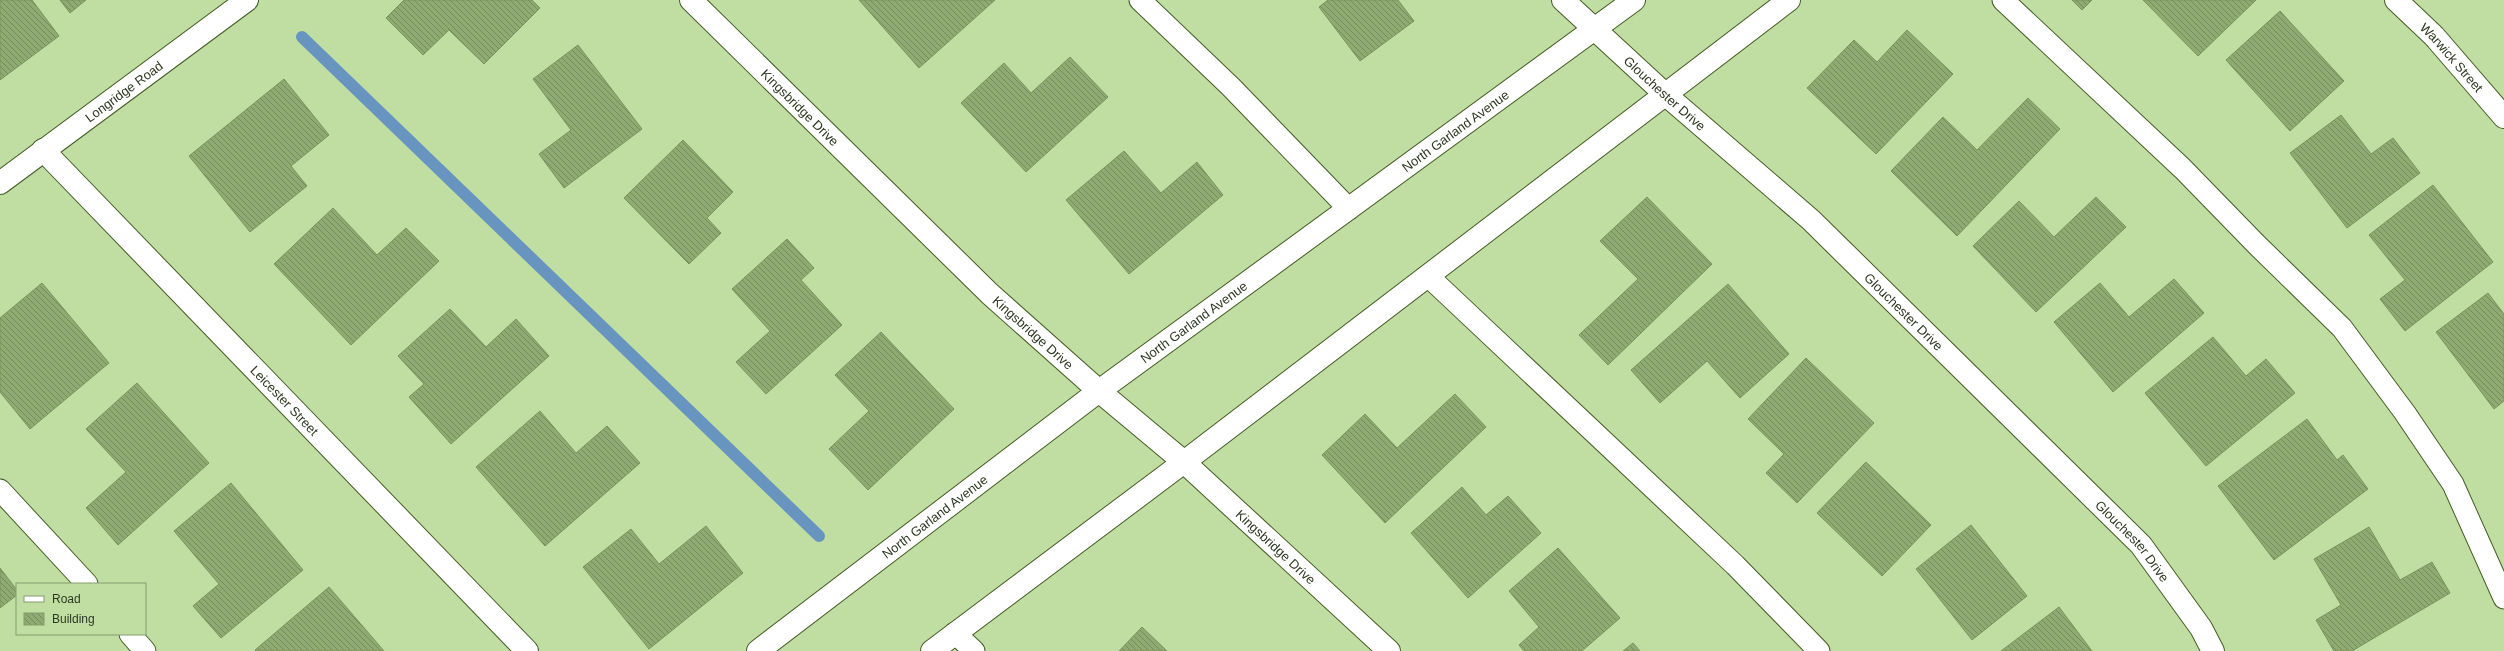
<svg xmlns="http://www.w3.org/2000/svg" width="2504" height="651" font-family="Arial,sans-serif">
<defs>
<pattern id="building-back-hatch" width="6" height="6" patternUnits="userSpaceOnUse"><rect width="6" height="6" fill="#90aa73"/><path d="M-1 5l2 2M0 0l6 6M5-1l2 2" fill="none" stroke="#768b5e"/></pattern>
</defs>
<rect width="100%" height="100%" fill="#c1dea2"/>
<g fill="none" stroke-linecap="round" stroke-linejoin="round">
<path stroke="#6895c0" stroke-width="12" d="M302 37 819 536"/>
</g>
<path fill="url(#building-back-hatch)" stroke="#7a945b" d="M0 0H32L59 36 0 80Z
M60 0H86L70 13Z
M404 0H532L540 8 484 64 449 30 423 55 386 18Z
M859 0H995L919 68Z
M1328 0H1398L1414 21 1360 61 1319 7Z
M2072 0H2092L2082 10Z
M2143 0H2256L2198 56Z
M2280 11 2344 81 2290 131 2226 60Z
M1907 30 1953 74 1876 154 1807 88 1854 40 1877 62Z
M578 45 642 129 564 188 539 154 571 130 533 79Z
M1070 57 1108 97 1026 172 961 103 1004 63 1031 93Z
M284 79 329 135 291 166 307 186 250 232 189 156Z
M2028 98 2060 129 1957 236 1891 171 1943 117 1977 150Z
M2341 115 2371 154 2393 138 2420 173 2347 228 2290 153Z
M683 140 733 192 707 218 721 233 689 264 624 198Z
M1124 151 1161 193 1197 162 1223 195 1129 274 1066 200Z
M2433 185 2493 262 2405 331 2380 299 2405 280 2369 235Z
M1647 197 1712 264 1608 365 1579 335 1638 279 1600 241Z
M2096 197 2126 227 2036 312 1973 246 2019 201 2054 237Z
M333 208 377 255 406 228 439 261 351 345 274 264Z
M787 239 814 268 801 280 842 325 766 394 736 362 770 331 732 289Z
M2174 279 2204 313 2113 392 2054 322 2100 283 2129 317Z
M42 283 109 363 30 429 0 392V318Z
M1728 284 1789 354 1740 398 1707 361 1660 403 1631 370Z
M2488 293 2504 314V401L2494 409 2436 332Z
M450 309 486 347 516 319 549 356 451 444 409 397 424 384 398 356Z
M881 332 954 409 868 490 829 449 869 411 835 375Z
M2213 337 2246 376 2266 359 2295 393 2206 466 2145 393Z
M1806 358 1874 423 1797 503 1766 473 1784 454 1748 419Z
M137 383 209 463 118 545 86 508 126 472 86 429Z
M1455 394 1486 427 1385 523 1322 455 1365 414 1397 448Z
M540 411 576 453 607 426 640 463 545 546 476 467Z
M2307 419 2337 460 2343 455 2368 489 2274 560 2218 486Z
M1866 462 1931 525 1882 576 1817 513Z
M231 483 303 570 221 638 193 606 219 584 174 531Z
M1462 487 1486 515 1508 496 1541 533 1468 598 1411 533Z
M1971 525 2027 596 1972 640 1916 569Z
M706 526 743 573 649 649 583 567 631 529 659 564Z
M2369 527 2400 580 2432 562 2450 593 2352 651H2334L2316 620 2341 605 2314 559Z
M1558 548 1620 618 1582 651H1524L1519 645 1539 627 1509 591Z
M0 568 17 590V595L0 608Z
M329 587 384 651H256L255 650Z
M2059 607 2092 651H2001Z
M1142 627 1167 651H1119Z
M1633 643 1640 651H1623Z"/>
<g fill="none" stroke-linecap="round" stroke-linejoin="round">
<defs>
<path id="service" d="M1140 0 1231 87 1349 209
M2003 0 2183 169 2257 245 2342 328 2405 413 2453 484 2504 598
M1428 276 1735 565 1819 651
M0 490 87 584
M955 633 974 651
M130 634 145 651"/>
<g id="minor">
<path id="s1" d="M2396 0 2434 36 2504 117"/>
<path id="s2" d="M43 150 527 651"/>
<path id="s3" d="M0 183 247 0"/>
<path id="s4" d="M1184 462 1389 651"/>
</g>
<g id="tertiary">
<path id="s5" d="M691 0 990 294 1099 391 1184 462"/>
<path id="s6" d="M1563 0 1666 95 1811 220 2141 545 2201 628 2213 651"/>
</g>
<g id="secondary">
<path id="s7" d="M758 651 1099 391 1634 0"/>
<path d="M932 651 1184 462 1789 0"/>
</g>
</defs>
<use href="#service" stroke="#445c25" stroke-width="23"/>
<use href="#minor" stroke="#445c25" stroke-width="24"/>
<use href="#tertiary" stroke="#445c25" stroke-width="24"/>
<use href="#secondary" stroke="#445c25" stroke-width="24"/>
<use href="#service" stroke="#fff" stroke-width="21"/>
<use href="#minor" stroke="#fff" stroke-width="22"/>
<use href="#tertiary" stroke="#fff" stroke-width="22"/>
<use href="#secondary" stroke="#fff" stroke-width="22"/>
</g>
<g text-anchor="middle" stroke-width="3.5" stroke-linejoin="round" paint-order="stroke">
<g font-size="13" fill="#2d3820" stroke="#c1dea2">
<text dy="5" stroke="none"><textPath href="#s1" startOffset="80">Warwick Street</textPath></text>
<text dy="5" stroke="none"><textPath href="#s3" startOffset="154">Longridge Road</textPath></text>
<text dy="5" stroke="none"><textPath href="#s6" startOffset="138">Glouchester Drive</textPath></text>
<text dy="5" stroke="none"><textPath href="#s5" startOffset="153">Kingsbridge Drive</textPath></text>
<text dy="5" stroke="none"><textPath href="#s7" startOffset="870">North Garland Avenue</textPath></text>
<text dy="5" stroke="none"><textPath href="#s6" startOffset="462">Glouchester Drive</textPath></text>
<text dy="5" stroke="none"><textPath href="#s7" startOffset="546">North Garland Avenue</textPath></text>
<text dy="5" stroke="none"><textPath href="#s5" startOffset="477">Kingsbridge Drive</textPath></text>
<text dy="5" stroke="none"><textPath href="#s2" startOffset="348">Leicester Street</textPath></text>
<text dy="5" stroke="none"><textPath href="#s7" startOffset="222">North Garland Avenue</textPath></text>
<text dy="5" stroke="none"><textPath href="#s6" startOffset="786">Glouchester Drive</textPath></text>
<text dy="5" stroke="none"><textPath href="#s4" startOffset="125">Kingsbridge Drive</textPath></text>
</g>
</g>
<rect x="16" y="583" width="130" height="52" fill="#c1dea2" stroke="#869c6e"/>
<rect x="24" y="596" width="20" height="6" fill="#ffffff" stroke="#869c6e"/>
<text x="52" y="603" font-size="12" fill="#2d3820">Road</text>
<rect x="24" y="613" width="20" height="12" fill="url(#building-back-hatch)" stroke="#869c6e"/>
<text x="52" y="623" font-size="12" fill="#2d3820">Building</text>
</svg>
